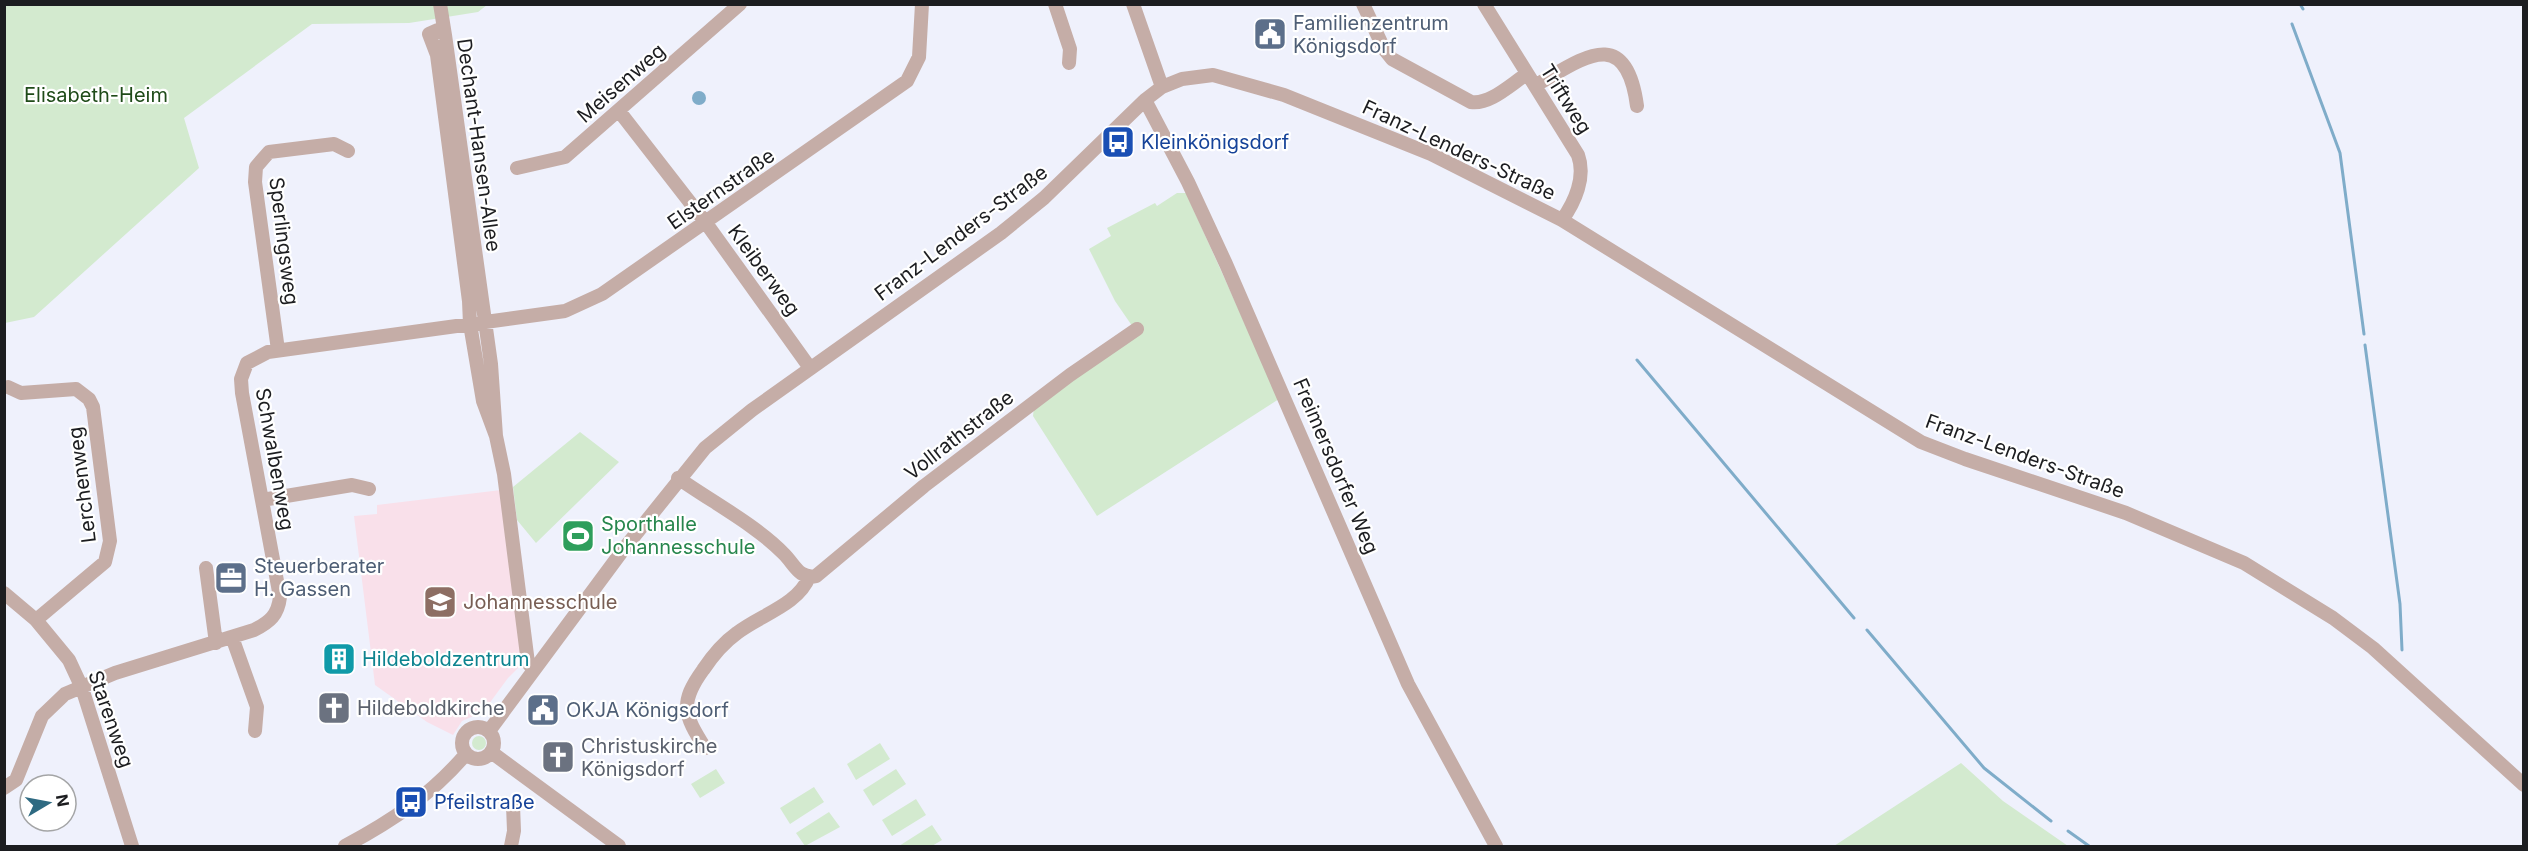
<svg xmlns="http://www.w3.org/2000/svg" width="2528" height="851" font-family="Inter,sans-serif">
<rect width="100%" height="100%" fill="#eff1fc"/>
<path fill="#f9e0ea" d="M501 490 523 663 508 678 483 712 462 721 453 735 427 722 375 685 354 516 377 514V505Z"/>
<path fill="#d3eacf" d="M5 5H487L478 12 409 23 312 24 184 118 199 168 34 317 5 323Z
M1177 193H1186L1279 399 1097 516 1033 416 1034 407 1137 333 1115 301 1089 249 1111 236 1107 228 1155 203 1157 206Z
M580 432 619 462 536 543 517 520 513 487Z
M472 743a7 7 0 1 1 14 0a7 7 0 1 1-14 0Z
M880 743 890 759 856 780 847 764Z
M1961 763 2003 801 2068 846H1834Z
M716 769 725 783 700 798 691 784Z
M896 769 906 784 873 806 863 790Z
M814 787 824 802 790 824 780 808Z
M916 799 926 815 892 836 882 820Z
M829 812 840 827 805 846 796 833Z
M932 825 942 840 932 846H899Z"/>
<path fill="#7facc9" d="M692 98a7 7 0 1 1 14 0a7 7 0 1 1-14 0Z"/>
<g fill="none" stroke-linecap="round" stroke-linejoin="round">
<path stroke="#7facc9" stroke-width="3" d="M2300 4 2303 9
M2292 24 2340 153 2364 334
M2365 345 2400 604 2402 650
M1637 360 1854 618
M1867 630 1984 768 2051 821
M2068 831 2089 846"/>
<path stroke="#c5ada7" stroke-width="14" d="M440 4 445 35
M1055 4 1070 49 1069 63
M1133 4 1162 87
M1363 4 1384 49 1392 59 1471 102C1490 105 1511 84 1527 74
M1484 4 1578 155C1586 177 1575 202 1562 220
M1536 85C1582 59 1626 23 1637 106
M1145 100 1188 182 1226 264 1408 684 1496 846
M619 111 706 223 810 368
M517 168 565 157 740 4
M278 350 255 182 256 167 269 152 334 144 348 151
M8 387 21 393 76 389 89 399 93 407 110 541 105 562 36 620
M496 436 491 364 445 35 438 30 429 34 437 55 469 301 470 324 483 401 496 436 504 474 528 663 534 670
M678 478C712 502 756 525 784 554 795 565 799 579 816 576L924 486 1070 375 1137 329
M262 500 352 485 369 489
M206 568 216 643
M4 593 36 620 69 660 82 688 132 846
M232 637 257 707 255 731
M462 743a16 16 0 1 1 32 0a16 16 0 1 1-32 0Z
M489 731 623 550 705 448 752 410 1001 233 1044 198 1145 100 1162 87 1182 79 1213 75 1284 95 1431 154 1562 220 1921 442 1965 459 2126 513 2244 563 2333 618 2373 648 2524 785
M705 748C684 715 679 703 703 670 713 655 723 643 737 633 760 615 798 605 809 577
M491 752 619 846
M4 788 16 780 42 716 65 694 115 673 254 630C270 622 278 615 280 597L242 393 241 379 247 363 268 352 565 311 602 294 907 81 919 57 922 4
M345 846C392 821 431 795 466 754
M511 846 514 831 513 805"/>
</g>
<defs>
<symbol id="civic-square" viewBox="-11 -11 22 22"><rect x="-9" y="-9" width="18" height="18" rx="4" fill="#5c6f8a" stroke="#fff"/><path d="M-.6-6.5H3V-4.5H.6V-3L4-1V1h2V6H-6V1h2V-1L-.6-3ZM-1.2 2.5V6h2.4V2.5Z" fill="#fff"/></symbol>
<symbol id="bus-square" viewBox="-11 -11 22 22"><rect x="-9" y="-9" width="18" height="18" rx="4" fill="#1a4fb4" stroke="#fff"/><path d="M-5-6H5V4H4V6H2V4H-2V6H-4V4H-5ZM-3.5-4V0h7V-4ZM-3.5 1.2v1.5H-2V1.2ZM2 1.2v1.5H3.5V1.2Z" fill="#fff"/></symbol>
<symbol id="stadium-square" viewBox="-11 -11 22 22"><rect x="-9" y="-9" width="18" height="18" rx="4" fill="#2e9e5b" stroke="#fff"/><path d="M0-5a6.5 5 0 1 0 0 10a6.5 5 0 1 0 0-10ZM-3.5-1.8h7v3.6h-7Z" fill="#fff"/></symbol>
<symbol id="office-square" viewBox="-11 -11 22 22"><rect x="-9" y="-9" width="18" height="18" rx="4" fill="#5c6f8a" stroke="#fff"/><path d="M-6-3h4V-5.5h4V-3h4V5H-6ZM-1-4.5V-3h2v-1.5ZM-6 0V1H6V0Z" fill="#fff"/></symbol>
<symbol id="school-square" viewBox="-11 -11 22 22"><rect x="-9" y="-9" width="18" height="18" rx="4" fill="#8d6e63" stroke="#fff"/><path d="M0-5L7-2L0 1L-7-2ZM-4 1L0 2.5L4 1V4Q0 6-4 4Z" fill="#fff"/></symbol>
<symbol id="building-square" viewBox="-11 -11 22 22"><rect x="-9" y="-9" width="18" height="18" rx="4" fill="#0f9aa8" stroke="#fff"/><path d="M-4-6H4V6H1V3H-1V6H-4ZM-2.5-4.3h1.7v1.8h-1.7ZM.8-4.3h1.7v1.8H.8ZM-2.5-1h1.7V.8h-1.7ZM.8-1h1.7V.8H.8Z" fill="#fff"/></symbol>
<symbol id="church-square" viewBox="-11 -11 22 22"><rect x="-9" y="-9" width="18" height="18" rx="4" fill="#6b7280" stroke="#fff"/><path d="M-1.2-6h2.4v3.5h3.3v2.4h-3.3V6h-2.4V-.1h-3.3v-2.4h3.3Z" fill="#fff"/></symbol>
</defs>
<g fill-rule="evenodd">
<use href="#civic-square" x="1251" y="15" width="38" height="38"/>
<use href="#bus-square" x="1099" y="123" width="38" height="38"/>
<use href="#stadium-square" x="559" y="517" width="38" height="38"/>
<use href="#office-square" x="212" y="559" width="38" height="38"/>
<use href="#school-square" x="421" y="583" width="38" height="38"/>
<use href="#building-square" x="320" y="640" width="38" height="38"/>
<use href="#church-square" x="315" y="689" width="38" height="38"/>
<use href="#civic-square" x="524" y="691" width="38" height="38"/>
<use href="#church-square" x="539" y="738" width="38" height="38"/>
<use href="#bus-square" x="392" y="783" width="38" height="38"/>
</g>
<g text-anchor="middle" stroke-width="4.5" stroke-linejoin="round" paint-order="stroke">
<g font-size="20" fill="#4e5e75" stroke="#fff" text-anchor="start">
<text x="1293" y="30">Familienzentrum<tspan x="1293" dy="23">Königsdorf</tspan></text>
<text x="254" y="573">Steuerberater<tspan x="254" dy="23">H. Gassen</tspan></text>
<text x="566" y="717">OKJA Königsdorf</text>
</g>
<g font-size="20" fill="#1c1d20" stroke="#fff">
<text transform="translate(621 83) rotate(-41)" y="7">Meisenweg</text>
<text transform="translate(1566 99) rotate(58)" y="7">Triftweg</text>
<text transform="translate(479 145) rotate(82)" y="7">Dechant-Hansen-Allee</text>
<text transform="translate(1459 150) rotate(25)" y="7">Franz-Lenders-Straße</text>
<text transform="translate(721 189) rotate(-35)" y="7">Elsternstraße</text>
<text transform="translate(961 233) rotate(-37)" y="7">Franz-Lenders-Straße</text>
<text transform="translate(284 241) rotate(83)" y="7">Sperlingsweg</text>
<text transform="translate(764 270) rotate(54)" y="7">Kleiberweg</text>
<text transform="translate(959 435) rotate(-38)" y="7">Vollrathstraße</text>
<text transform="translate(2025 456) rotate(20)" y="7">Franz-Lenders-Straße</text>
<text transform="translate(275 459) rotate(80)" y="7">Schwalbenweg</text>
<text transform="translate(1336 466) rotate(67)" y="7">Freimersdorfer Weg</text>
<text transform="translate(82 485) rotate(-97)" y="7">Lerchenweg</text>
<text transform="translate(111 719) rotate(71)" y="7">Starenweg</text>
</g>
<g font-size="20" fill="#1f4b19" stroke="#fff">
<text x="96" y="102">Elisabeth-Heim</text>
</g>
<g font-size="20" fill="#164399" stroke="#fff" text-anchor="start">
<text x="1141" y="149">Kleinkönigsdorf</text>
<text x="434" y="809">Pfeilstraße</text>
</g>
<g font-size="20" fill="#27864d" stroke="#fff" text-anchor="start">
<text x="601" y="531">Sporthalle<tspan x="601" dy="23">Johannesschule</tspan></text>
</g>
<g font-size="20" fill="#785e54" stroke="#fff" text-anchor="start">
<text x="463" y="609">Johannesschule</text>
</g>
<g font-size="20" fill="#0d838f" stroke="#fff" text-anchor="start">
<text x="362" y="666">Hildeboldzentrum</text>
</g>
<g font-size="20" fill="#5b616d" stroke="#fff" text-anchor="start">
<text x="357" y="715">Hildeboldkirche</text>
<text x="581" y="753">Christuskirche<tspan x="581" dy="23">Königsdorf</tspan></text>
</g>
</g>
<rect width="2528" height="851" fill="none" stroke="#1c1d20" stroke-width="12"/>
<g transform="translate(48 803) rotate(80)"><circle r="28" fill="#ffffff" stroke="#a4a5a6" stroke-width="1.5"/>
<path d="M0-4.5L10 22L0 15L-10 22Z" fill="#2e6a82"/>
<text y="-9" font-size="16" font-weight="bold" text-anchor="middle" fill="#1c1d20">N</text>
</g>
</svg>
